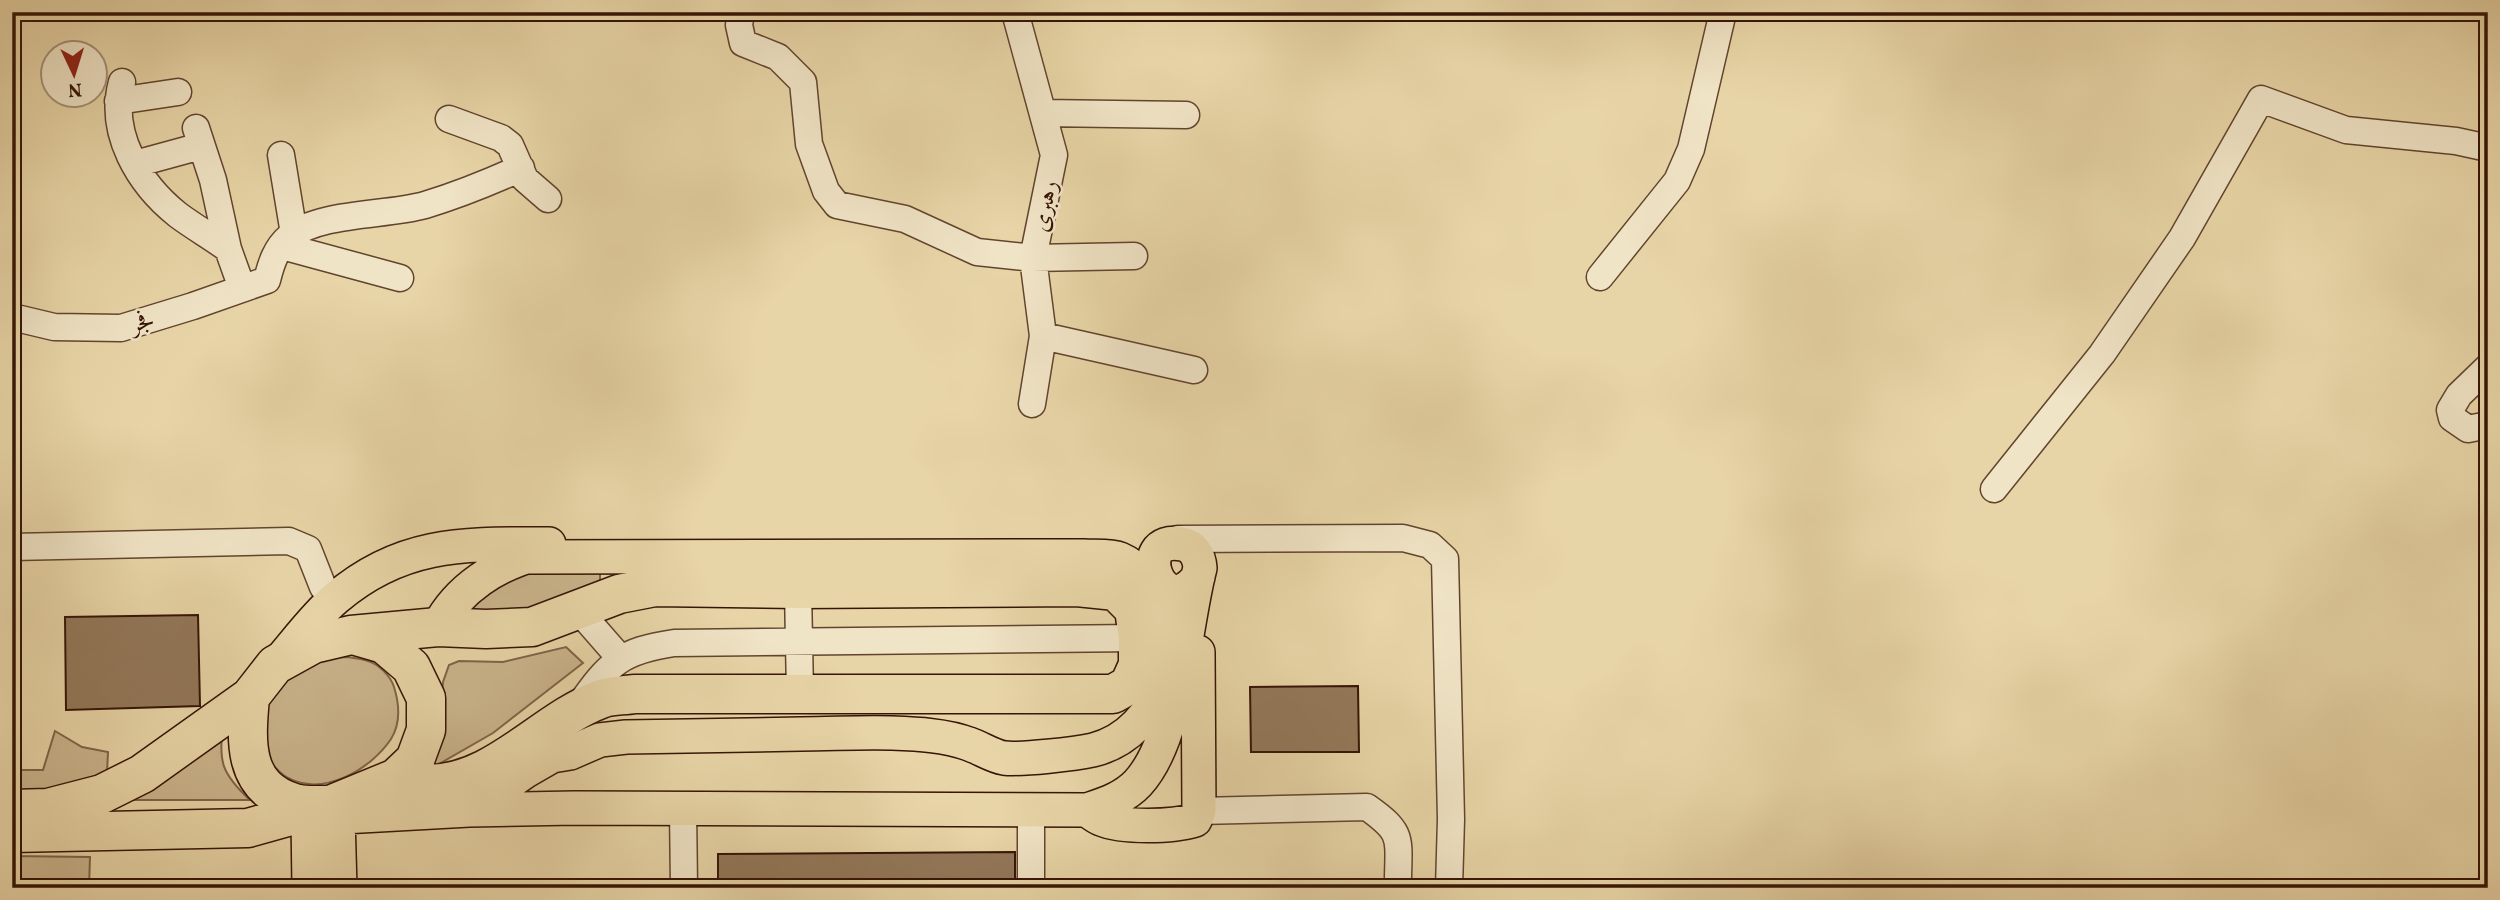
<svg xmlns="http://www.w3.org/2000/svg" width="2500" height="900" font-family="Vollkorn,Amiri,serif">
<rect width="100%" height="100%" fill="#e8d5a7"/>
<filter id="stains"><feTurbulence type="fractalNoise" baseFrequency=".00286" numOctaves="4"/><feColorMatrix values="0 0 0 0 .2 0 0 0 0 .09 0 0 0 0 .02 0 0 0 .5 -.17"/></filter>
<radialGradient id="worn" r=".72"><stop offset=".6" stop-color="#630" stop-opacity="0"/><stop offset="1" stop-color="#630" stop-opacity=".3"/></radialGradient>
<path fill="#cab48c" stroke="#806449" stroke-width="2" d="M600 564V583L543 608 462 613 524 569Z
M566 647 583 663 493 733 425 772 441 711 443 682 449 665 459 661 503 662Z
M347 657C354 658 362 659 368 661 379 664 391 677 394 687 399 703 401 723 391 739 371 769 324 797 288 778 277 772 269 761 262 751L263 706 281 679 325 658Z
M223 725C218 762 222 774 250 800H126Z
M55 731 82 747 108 752 107 773 12 802V770H43Z
M12 856 90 857 89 888H12Z"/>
<path fill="#93785a" stroke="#361406" stroke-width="2" d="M198 615 200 706 66 710 65 617Z
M1358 686 1359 752H1251L1250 687Z
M1015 852V888H718V854Z"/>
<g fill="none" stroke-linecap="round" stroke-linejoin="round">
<defs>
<path id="minor" d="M741 12 739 25 743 43 778 57 803 82 809 144 826 191 837 205 905 219 977 252 1033 258 1134 256
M1015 12 1054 155 1033 258 1043 336 1032 404
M122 82C108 133 139 184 178 215 194 227 212 237 228 249
M118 101 178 92
M1043 113 1186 115
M449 119 501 138 510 145 525 179 548 199
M196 128 213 180 228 249 242 288
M281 155 294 234
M135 164 201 146
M282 246 400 278
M1600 277 1677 181 1691 149 1723 12
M12 317 54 327 121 328 193 306 267 280C271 264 276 248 289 237 320 212 386 216 425 205 458 195 490 182 521 168
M1043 336 1194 370
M2488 367 2459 395 2450 410 2452 418 2468 429 2488 425
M1994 489 2102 354 2182 238 2261 99 2346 130 2456 141 2488 148
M1178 539 1403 538 1430 545 1445 559 1451 819 1449 888
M12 547 289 541 308 549 323 587 335 599
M798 589 800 694
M579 611 620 658
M579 706C609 663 621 651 674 643L1138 638
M683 808 684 888
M1199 811 1367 807C1402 832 1399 836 1398 877
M1031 888V809"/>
<path id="major" d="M438 627C458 588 497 564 539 553
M282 658C299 638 316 615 336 598 403 541 466 544 549 544
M469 810 526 771 552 756 570 753 600 740 626 737C685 736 743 735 801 734 831 734 861 732 891 733 917 734 945 735 969 744 981 748 992 756 1004 758 1021 760 1075 754 1093 750 1163 733 1192 637 1148 582 1141 573 1132 564 1120 559 1110 555 1094 557 1083 556L525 557
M1087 810C1091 813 1096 817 1101 819 1122 828 1173 827 1195 820L1199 811 1198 652
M338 817 340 888
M307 819 469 810 575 808 1087 810C1105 804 1124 798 1138 783 1180 737 1184 628 1200 568 1199 556 1194 546 1182 544 1128 534 1162 626 1198 577
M308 819 309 888"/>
<path id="highway" d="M250 697C246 741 242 787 294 803 304 806 317 805 328 805
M12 809 48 808 102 794 142 774 250 697 275 665 313 644 351 635 438 627 486 629 532 627 619 594 655 587 798 589 1077 587 1116 591 1134 609 1138 638V665L1129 685 1113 694H634C623 696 611 695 601 699 542 721 495 784 428 784 417 784 406 780 396 778
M12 833 248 828 330 805 396 778 415 760 426 730V698L411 667 384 644 353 635"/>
</defs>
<use href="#minor" stroke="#62442e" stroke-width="29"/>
<use href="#major" stroke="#361406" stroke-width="36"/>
<use href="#highway" stroke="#361406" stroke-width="41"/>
<use href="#minor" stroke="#f0e4c6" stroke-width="26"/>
<use href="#major" stroke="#e8d5a7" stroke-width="33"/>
<use href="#highway" stroke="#e8d5a7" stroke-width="38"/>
</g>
<g text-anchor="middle" stroke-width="5" stroke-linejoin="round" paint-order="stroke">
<g font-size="24" fill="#361406" stroke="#f0e4c6">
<text transform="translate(1044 206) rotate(-79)" y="8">رهبری</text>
<text transform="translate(142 321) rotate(-16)" y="8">فجر</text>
</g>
</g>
<rect width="2500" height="900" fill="none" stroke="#e8d5a7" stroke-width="42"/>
<rect x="14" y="14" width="2472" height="872" fill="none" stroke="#361406" stroke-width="3.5"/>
<rect x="21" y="21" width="2458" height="858" fill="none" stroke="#361406" stroke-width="2"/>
<g transform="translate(74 74) rotate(176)"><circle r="33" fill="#f0e4c6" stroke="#a69179" stroke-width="2"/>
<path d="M0-5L12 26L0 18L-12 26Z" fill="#8f2418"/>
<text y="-10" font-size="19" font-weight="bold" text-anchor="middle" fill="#361406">N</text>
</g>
<rect width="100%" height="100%" filter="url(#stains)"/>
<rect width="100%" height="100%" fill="url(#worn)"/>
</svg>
